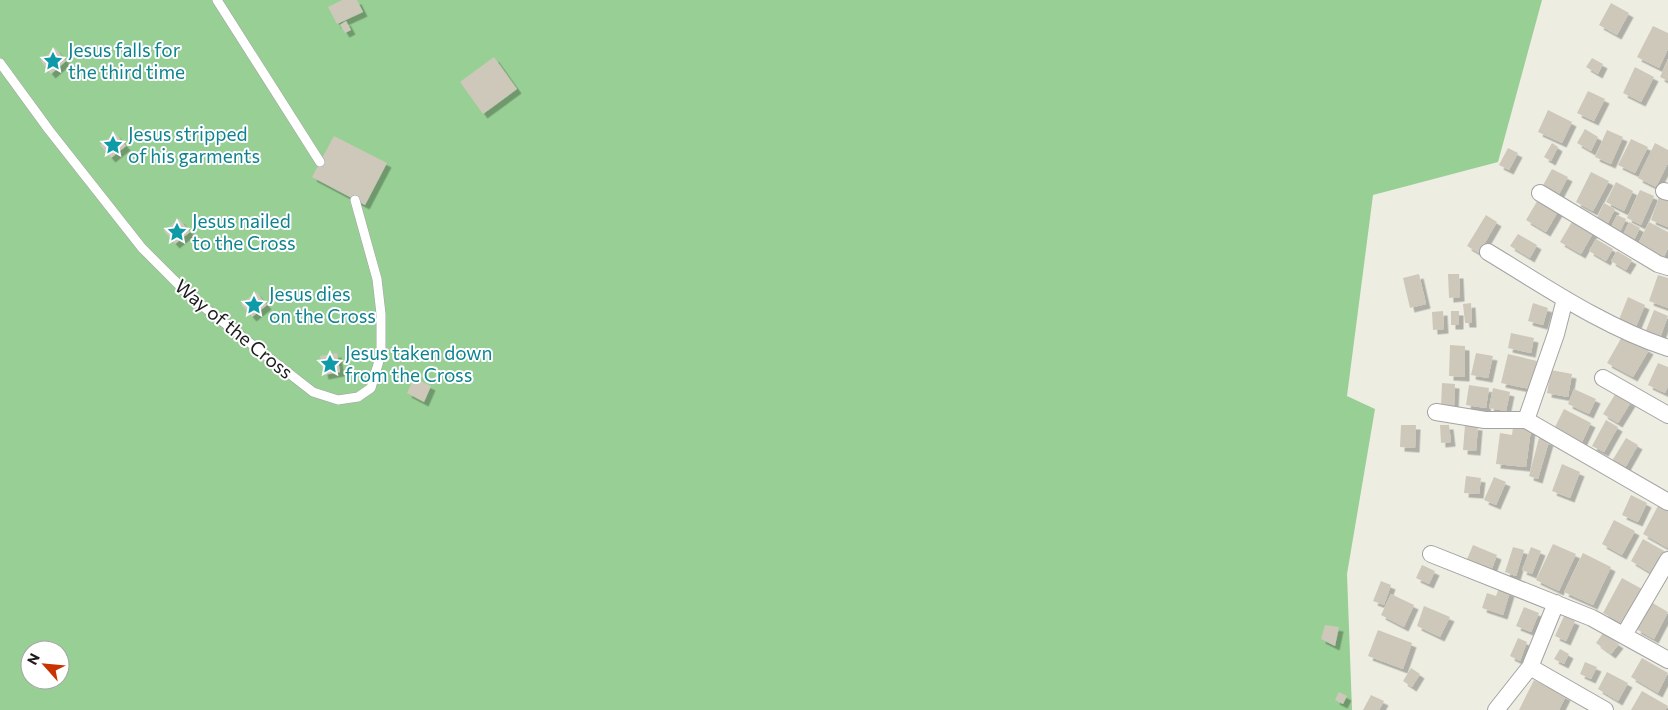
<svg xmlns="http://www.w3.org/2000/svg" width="1668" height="710" font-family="Commissioner,sans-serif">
<defs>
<filter id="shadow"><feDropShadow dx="4.5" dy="4.5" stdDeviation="0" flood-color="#0004"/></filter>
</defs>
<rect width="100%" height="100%" fill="#eeede2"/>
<path fill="#98cf95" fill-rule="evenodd" d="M0 0H1542L1498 162 1373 195 1347 396 1375 409 1347 574 1352 710H0ZM30 650H60V680H30Z"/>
<path fill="#cec8bb" filter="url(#shadow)" d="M342 0H357L363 12 337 24 328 7Z
M1611 3 1629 13 1617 35 1599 25Z
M346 21 351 30 345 33 340 25Z
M1653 26 1668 33V49L1659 68 1637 57Z
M55 48 66 61 51 74 41 61Z
M494 57 517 89 483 114 460 82Z
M1592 58 1603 64 1598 74 1586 67Z
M1668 59V81L1660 77Z
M1635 67 1654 77 1641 102 1623 93Z
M1588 91 1605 99 1594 121 1577 113Z
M1548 110 1572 122 1562 143 1538 132Z
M1585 129 1598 137 1591 151 1577 143Z
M1607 130 1623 137 1611 164 1595 157Z
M115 133 126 146 111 158 100 145Z
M334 136 387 163 365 205 312 177Z
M1631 139 1648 147 1635 173 1618 165Z
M1552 143 1558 147 1551 161 1544 157Z
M1655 143 1668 150V163L1656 187 1638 178Z
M1508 148 1518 153 1509 170 1499 165Z
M1552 169 1568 177 1558 196 1542 187Z
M1591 172 1609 181 1593 211 1576 202Z
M1616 182 1633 191 1624 211 1606 202Z
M1640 190 1654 196 1641 225 1627 218Z
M1659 197 1668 201V227L1651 220Z
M1539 198 1559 210 1546 232 1526 220Z
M1604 203 1615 209 1606 227 1595 222Z
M1486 215 1497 222 1479 253 1467 246Z
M1617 215 1626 219 1619 234 1610 229Z
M179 219 190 232 175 244 164 231Z
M1573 220 1593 233 1581 254 1560 242Z
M1629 222 1640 228 1633 242 1622 237Z
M1649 222 1668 232V248L1664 257 1638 244Z
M1518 234 1537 245 1530 258 1510 246Z
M1596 239 1613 249 1606 261 1589 251Z
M1617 251 1632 260 1626 270 1611 261Z
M1419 274 1426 304 1410 308 1403 278Z
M1448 274H1459L1460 297 1449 298Z
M1658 275 1668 278V308L1649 301Z
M256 292 267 305 252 317 241 304Z
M1628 297 1645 305 1635 329 1618 322Z
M1471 303 1472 323H1465L1463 304Z
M1533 303 1548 308 1543 325 1528 321Z
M1654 310 1668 316 1660 338 1645 333Z
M1443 311 1444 329 1433 330 1432 312Z
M1451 311H1459V325H1451Z
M1511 333 1534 338 1531 353 1508 348Z
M1623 335 1649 350 1633 377 1607 363Z
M1450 345 1465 346V377L1449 376Z
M337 353 340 372 324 375 320 356Z
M1476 353 1493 356 1488 378 1471 375Z
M1508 354 1537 361 1530 389 1501 383Z
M1658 363 1668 367V386L1665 393 1648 385Z
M1551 370 1572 374 1568 397 1547 393Z
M414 378 431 386 424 402 407 393Z
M1442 383 1455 384 1454 406H1441Z
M1469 385 1489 388 1486 408 1466 405Z
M1493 388 1510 392 1506 411 1489 408Z
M1574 389 1596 399 1589 414 1568 404Z
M1616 393 1631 402 1618 423 1603 414Z
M1564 409 1591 423 1582 442 1554 429Z
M1606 420 1618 427 1604 452 1592 446Z
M1401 425H1416L1415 448 1400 447Z
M1440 425H1449L1451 442 1441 443Z
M1465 425 1478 426 1476 451 1463 450Z
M1513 427 1531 429 1526 467 1496 464 1500 433 1512 435Z
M1539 438 1549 441 1538 479 1529 476Z
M1626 438 1638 445 1625 468 1612 461Z
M1562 464 1580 472 1570 498 1552 491Z
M1466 476 1481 478 1479 494 1464 493Z
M1494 477 1506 482 1496 505 1484 500Z
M1631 495 1647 503 1638 522 1622 515Z
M1658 506 1668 511V548L1643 534Z
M1614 520 1635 531 1622 555 1602 544Z
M1643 539 1666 552 1653 574 1631 561Z
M1553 544 1576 554 1559 591 1536 580Z
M1473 545 1497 555 1490 574 1465 564Z
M1513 547 1524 550 1516 576 1505 572Z
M1531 547 1541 551 1532 574 1522 570Z
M1583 553 1611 567 1593 605 1564 592Z
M1422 565 1435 571 1429 584 1416 578Z
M1622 578 1642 589 1623 624 1603 613Z
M1381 581 1391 585 1384 605 1373 601Z
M1499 588 1510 592 1503 615 1482 608 1487 593 1496 596Z
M1391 594 1414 605 1404 627 1381 615Z
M1651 602 1668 612 1654 639 1636 629Z
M1424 606 1450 617 1440 637 1417 626Z
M1524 607 1539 613 1531 632 1516 626Z
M1564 616 1575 621 1566 641 1555 636Z
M1325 625 1339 627 1335 646 1321 639Z
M1378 630 1412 643 1403 669 1368 656Z
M1603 633 1619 644 1611 654 1596 643Z
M1518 638 1527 642 1520 661 1510 656Z
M1560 649 1569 654 1564 664 1554 659Z
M1642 658 1668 673 1658 693 1631 677Z
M1585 662 1597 667 1591 679 1580 674Z
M1411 668 1420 674 1412 687 1403 681Z
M1607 672 1628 683 1618 701 1598 689Z
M1534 680 1566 696 1559 710H1519Z
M1642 691 1668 706 1665 710H1631Z
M1339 692 1347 696 1343 704 1335 700Z
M1371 695 1384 701 1379 710H1363Z"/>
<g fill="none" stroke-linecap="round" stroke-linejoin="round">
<defs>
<path id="lane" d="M217 0 320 162
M0 63 49 130 142 248 191 297 313 392 338 400 358 397 371 388 381 354V314L377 279 355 200"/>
<path id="street" d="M1664 191 1668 192
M1540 193 1658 264 1668 267
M1488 252C1546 287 1604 327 1668 348
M1603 378 1668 415
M1436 412 1485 420H1526L1668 502
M1526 420 1556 334 1565 299
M1431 554 1592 618 1668 660
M1624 635 1668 560
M1530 667 1605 710
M1496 710 1530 667 1556 603"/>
</defs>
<use href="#lane" stroke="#a3a3a3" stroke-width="10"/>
<use href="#street" stroke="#a3a3a3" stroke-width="18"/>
<use href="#lane" stroke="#fff" stroke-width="9"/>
<use href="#street" stroke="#fff" stroke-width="16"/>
</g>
<defs>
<symbol id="sight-bare" viewBox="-9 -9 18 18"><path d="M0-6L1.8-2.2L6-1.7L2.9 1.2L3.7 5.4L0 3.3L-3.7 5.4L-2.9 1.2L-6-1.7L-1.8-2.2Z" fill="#0f9aa8" stroke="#fff" stroke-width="2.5" paint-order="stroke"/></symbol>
</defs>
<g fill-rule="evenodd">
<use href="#sight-bare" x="39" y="47" width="28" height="28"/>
<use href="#sight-bare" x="99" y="131" width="28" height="28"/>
<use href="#sight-bare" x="163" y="218" width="28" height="28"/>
<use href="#sight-bare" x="240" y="291" width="28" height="28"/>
<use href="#sight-bare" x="316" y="350" width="28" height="28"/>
</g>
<g text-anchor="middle" stroke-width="4" stroke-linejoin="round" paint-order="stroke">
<g font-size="19" fill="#0d838f" stroke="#fff" text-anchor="start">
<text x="68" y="57">Jesus falls for<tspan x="68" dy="22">the third time</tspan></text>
<text x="128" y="141">Jesus stripped<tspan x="128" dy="22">of his garments</tspan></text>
<text x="192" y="228">Jesus nailed<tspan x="192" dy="22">to the Cross</tspan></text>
<text x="269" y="301">Jesus dies<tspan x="269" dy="22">on the Cross</tspan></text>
<text x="345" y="360">Jesus taken down<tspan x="345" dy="22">from the Cross</tspan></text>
</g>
<g font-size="19" fill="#1c1c1c" stroke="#fff">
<text transform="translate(234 329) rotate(39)" y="7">Way of the Cross</text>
</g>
</g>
<g transform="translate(45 665) rotate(297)"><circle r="24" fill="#ffffff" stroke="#a4a4a4"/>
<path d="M0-4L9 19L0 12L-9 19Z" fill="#c93300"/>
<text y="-8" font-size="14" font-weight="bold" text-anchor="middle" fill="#1c1c1c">N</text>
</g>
</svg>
